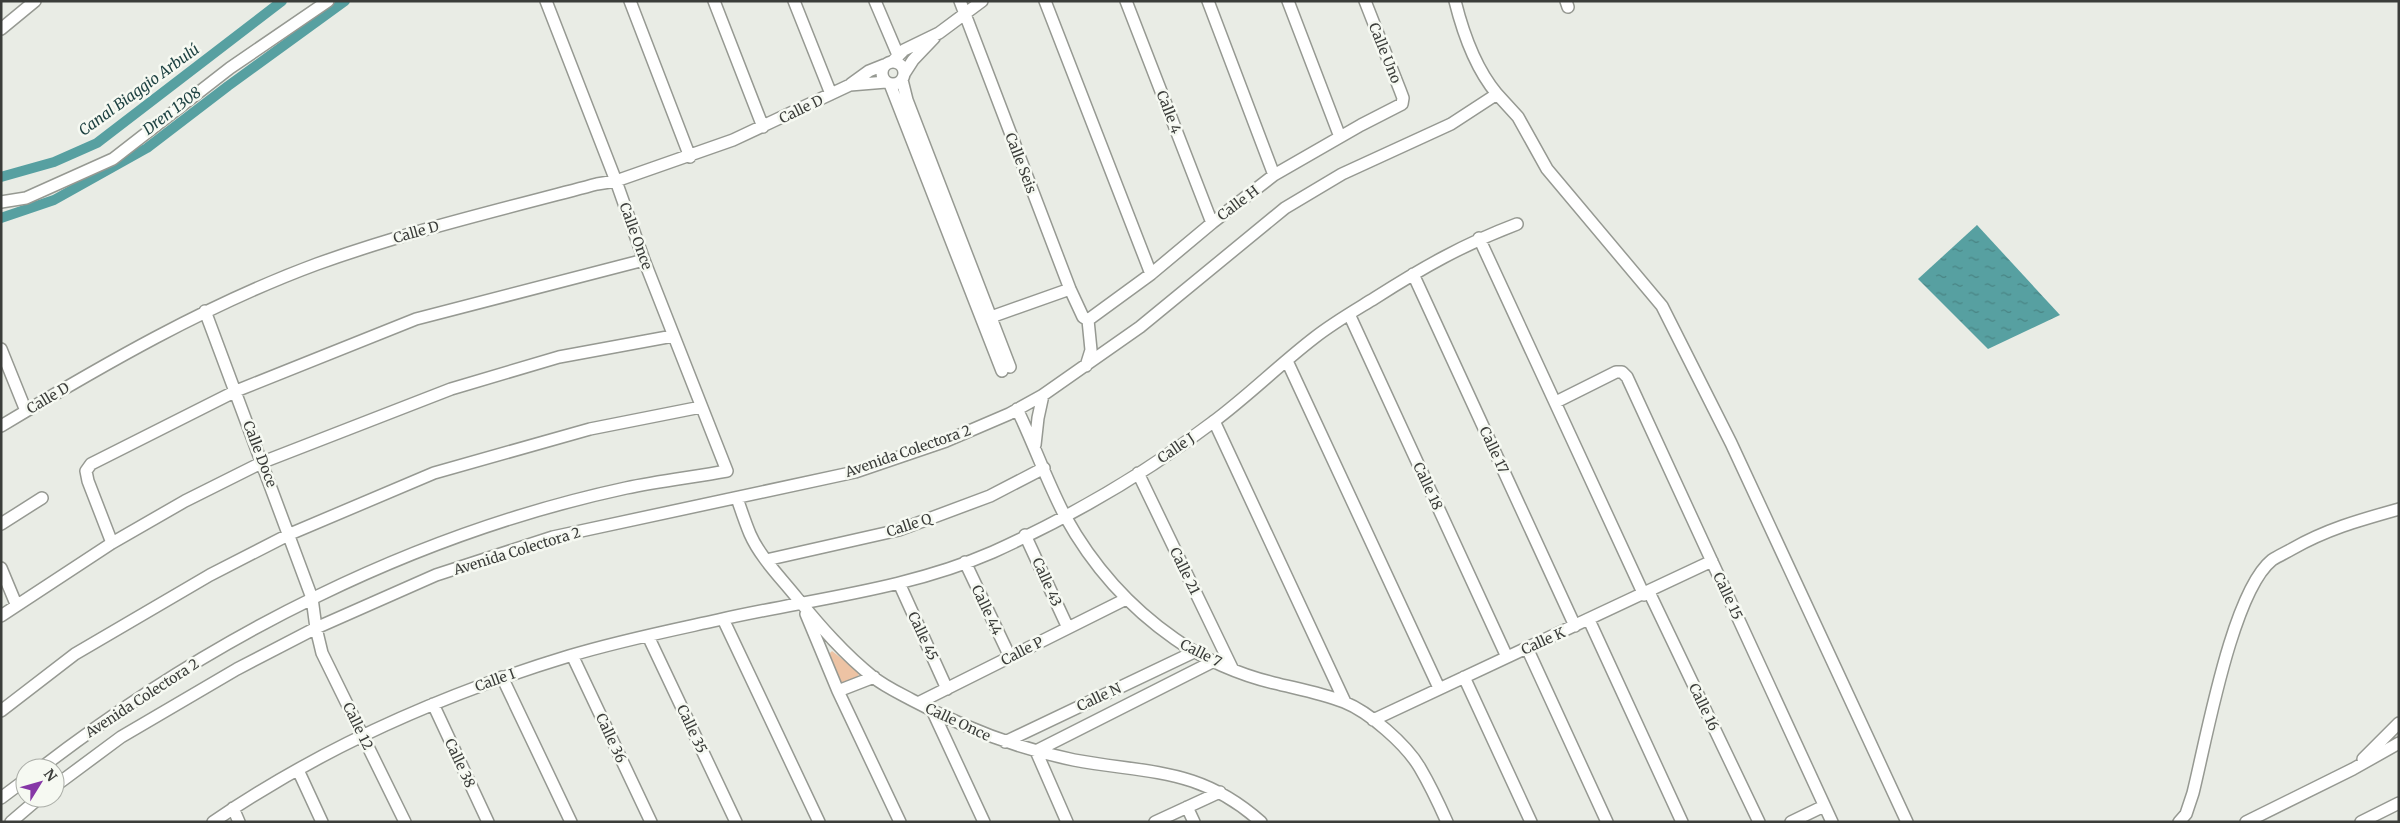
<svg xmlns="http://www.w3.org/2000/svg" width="2400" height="823" font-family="Merriweather,serif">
<defs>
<pattern id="water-ripples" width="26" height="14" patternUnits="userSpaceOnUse" patternTransform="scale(1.25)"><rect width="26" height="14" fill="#57a0a1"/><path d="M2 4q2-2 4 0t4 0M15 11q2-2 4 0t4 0" fill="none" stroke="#498484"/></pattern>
</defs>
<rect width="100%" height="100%" fill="#e9ece5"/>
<path fill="#edc3a4" d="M832 651 859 672 858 678 841 684 828 655Z"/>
<path fill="url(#water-ripples)" d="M1977 225 2060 315 1988 349 1918 279Z"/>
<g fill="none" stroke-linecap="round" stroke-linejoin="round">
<path stroke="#57a0a1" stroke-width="10" d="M1 177 54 162 97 143 282 1
M1 218 54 200 147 148 228 86 345 1"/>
<defs>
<path id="minor" d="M630 1 690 157
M714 1 763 127
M794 1 831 94
M875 1 898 55
M960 1 1070 289 1083 317 1088 320
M1045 1 1151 274
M1126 1 1212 223
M1208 1 1274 175
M1288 1 1340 137
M1566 1 1568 7
M1 29 35 1
M893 61 904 50 939 33 982 1
M882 73a11 11 0 1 1 22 0a11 11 0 1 1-22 0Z
M904 74 913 60 934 38
M902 80 907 100 1010 367
M851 84 869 71 884 65
M890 84 1002 371
M1497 94 1518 117 1547 169 1662 306 1731 443 1907 822
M1 202 26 198 113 159 230 68 328 1
M1479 238 1644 595
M1413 274 1575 626
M205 311 312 598 316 628 322 653 405 822
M1349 314 1507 657
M991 317 1070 289
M1088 320 1151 274 1212 223 1274 175 1361 125 1402 104 1403 98 1400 90 1365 1
M1 349 26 411
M1287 361 1439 688
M1086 366 1091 350 1088 320
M1556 402 1616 372H1622L1627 377 1832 822
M1017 409C1034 444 1047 482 1065 516 1092 565 1129 607 1175 639 1203 659 1240 675 1274 683 1298 689 1321 693 1344 702 1369 712 1406 744 1420 768 1430 785 1439 804 1447 822
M1214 421 1345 702
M1 426C103 365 206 305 317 264 409 231 503 209 597 184L616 181 733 140 850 85 886 82
M1035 445 1038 418 1043 395
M1138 473 1232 668
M737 498C741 510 745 522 750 534 760 557 781 578 797 598 820 626 844 654 873 677 884 686 899 693 912 700 964 728 1016 748 1074 760 1150 774 1199 767 1261 822
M1 524 42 498
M1025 535 1068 628
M112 543 88 481 86 471 91 464 236 391 416 319 644 260
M766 560 899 530 990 496 1044 468
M965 562 1010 657
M1 568 16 604
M899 583 947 689
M1649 592 1759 822
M806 614 838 691 900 822
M1 616 112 543 185 501 263 462 451 389 559 357 673 336
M723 619 819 822
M1589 620 1682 822
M648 636 736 822
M1527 648 1607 822
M572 655 651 822
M502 677 571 822
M1464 677 1531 822
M838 691 874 677
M918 703 1126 599
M433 704 488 822
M1 711 75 654 210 575 290 534 434 473 590 429 701 407
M933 712 984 822
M1373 720 1712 561
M1005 742 1194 652
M2363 759 2399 723
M41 768C213 636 413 534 626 488 659 481 694 477 727 471L644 260 616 181 546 1
M298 770 322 822
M55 786 121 737 237 669 316 628 436 575 553 537 855 472 946 441 1009 414 1043 395 1140 327 1285 208 1342 174 1451 124 1497 94C1475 68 1463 33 1455 1
M1 798 25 780
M1187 807 1194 822
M233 808 239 822
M11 822 39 798
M213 822C321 748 444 694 569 656 618 641 668 631 718 620 810 599 906 590 993 552 1070 517 1146 473 1213 422 1248 396 1279 365 1314 338 1333 323 1354 311 1375 298 1422 268 1464 244 1517 224
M1067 822 1036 751 1214 661
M1155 822 1220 792
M1791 822 1824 806
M2179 822 2186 814 2193 793C2206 741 2232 592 2272 560 2278 556 2285 553 2292 549 2327 529 2360 520 2399 509
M2246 822 2353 769 2399 743
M2361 822 2399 803"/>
</defs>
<use href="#minor" stroke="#969992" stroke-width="14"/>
<use href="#minor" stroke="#fff" stroke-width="11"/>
</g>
<g text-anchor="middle" stroke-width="5" stroke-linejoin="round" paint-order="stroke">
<g font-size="14" fill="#3b3d3a" stroke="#f6f9f2">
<text transform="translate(1385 53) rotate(68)" y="5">Calle Uno</text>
<text transform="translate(801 109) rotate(-26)" y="5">Calle D</text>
<text transform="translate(1169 112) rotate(69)" y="5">Calle 4</text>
<text transform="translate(1021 163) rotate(69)" y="5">Calle Seis</text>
<text transform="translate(1238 203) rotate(-37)" y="5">Calle H</text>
<text transform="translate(416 232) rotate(-16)" y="5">Calle D</text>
<text transform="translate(636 236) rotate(70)" y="5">Calle Once</text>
<text transform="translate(48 398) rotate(-31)" y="5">Calle D</text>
<text transform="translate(1176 448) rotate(-34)" y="5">Calle J</text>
<text transform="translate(1494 450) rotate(65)" y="5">Calle 17</text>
<text transform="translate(908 451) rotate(-19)" y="5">Avenida Colectora 2</text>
<text transform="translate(260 454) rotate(69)" y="5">Calle Doce</text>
<text transform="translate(1428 486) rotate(65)" y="5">Calle 18</text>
<text transform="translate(909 525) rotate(-18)" y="5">Calle Q</text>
<text transform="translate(517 551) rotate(-17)" y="5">Avenida Colectora 2</text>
<text transform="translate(1185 571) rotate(64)" y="5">Calle 21</text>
<text transform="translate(1047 582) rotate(66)" y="5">Calle 43</text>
<text transform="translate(1728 596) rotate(65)" y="5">Calle 15</text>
<text transform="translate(987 610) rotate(65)" y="5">Calle 44</text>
<text transform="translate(923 636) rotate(65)" y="5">Calle 45</text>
<text transform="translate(1543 641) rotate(-24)" y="5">Calle K</text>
<text transform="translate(1022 651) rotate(-27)" y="5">Calle P</text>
<text transform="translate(1201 653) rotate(27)" y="5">Calle 7</text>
<text transform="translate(495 680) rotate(-20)" y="5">Calle I</text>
<text transform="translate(1099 697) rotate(-25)" y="5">Calle N</text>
<text transform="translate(142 698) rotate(-33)" y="5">Avenida Colectora 2</text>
<text transform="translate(1704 707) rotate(64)" y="5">Calle 16</text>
<text transform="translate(958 722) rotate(25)" y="5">Calle Once</text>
<text transform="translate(358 726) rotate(64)" y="5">Calle 12</text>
<text transform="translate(692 729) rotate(65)" y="5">Calle 35</text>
<text transform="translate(611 738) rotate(65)" y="5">Calle 36</text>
<text transform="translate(460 763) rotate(65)" y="5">Calle 38</text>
</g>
<g font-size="15" font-style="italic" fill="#1e4242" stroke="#f6f9f2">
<text transform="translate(139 90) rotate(-36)" y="5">Canal Biaggio Arbulú</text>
<text transform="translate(172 111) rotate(-37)" y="5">Dren 1308</text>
</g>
</g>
<rect width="2400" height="823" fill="none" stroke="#3b3d3a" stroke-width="5"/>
<g transform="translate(40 783) rotate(53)"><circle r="24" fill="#f6f9f2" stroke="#abaea8"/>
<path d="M0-4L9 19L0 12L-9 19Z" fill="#8637a7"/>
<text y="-8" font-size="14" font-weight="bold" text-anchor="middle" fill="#3b3d3a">N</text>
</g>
</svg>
